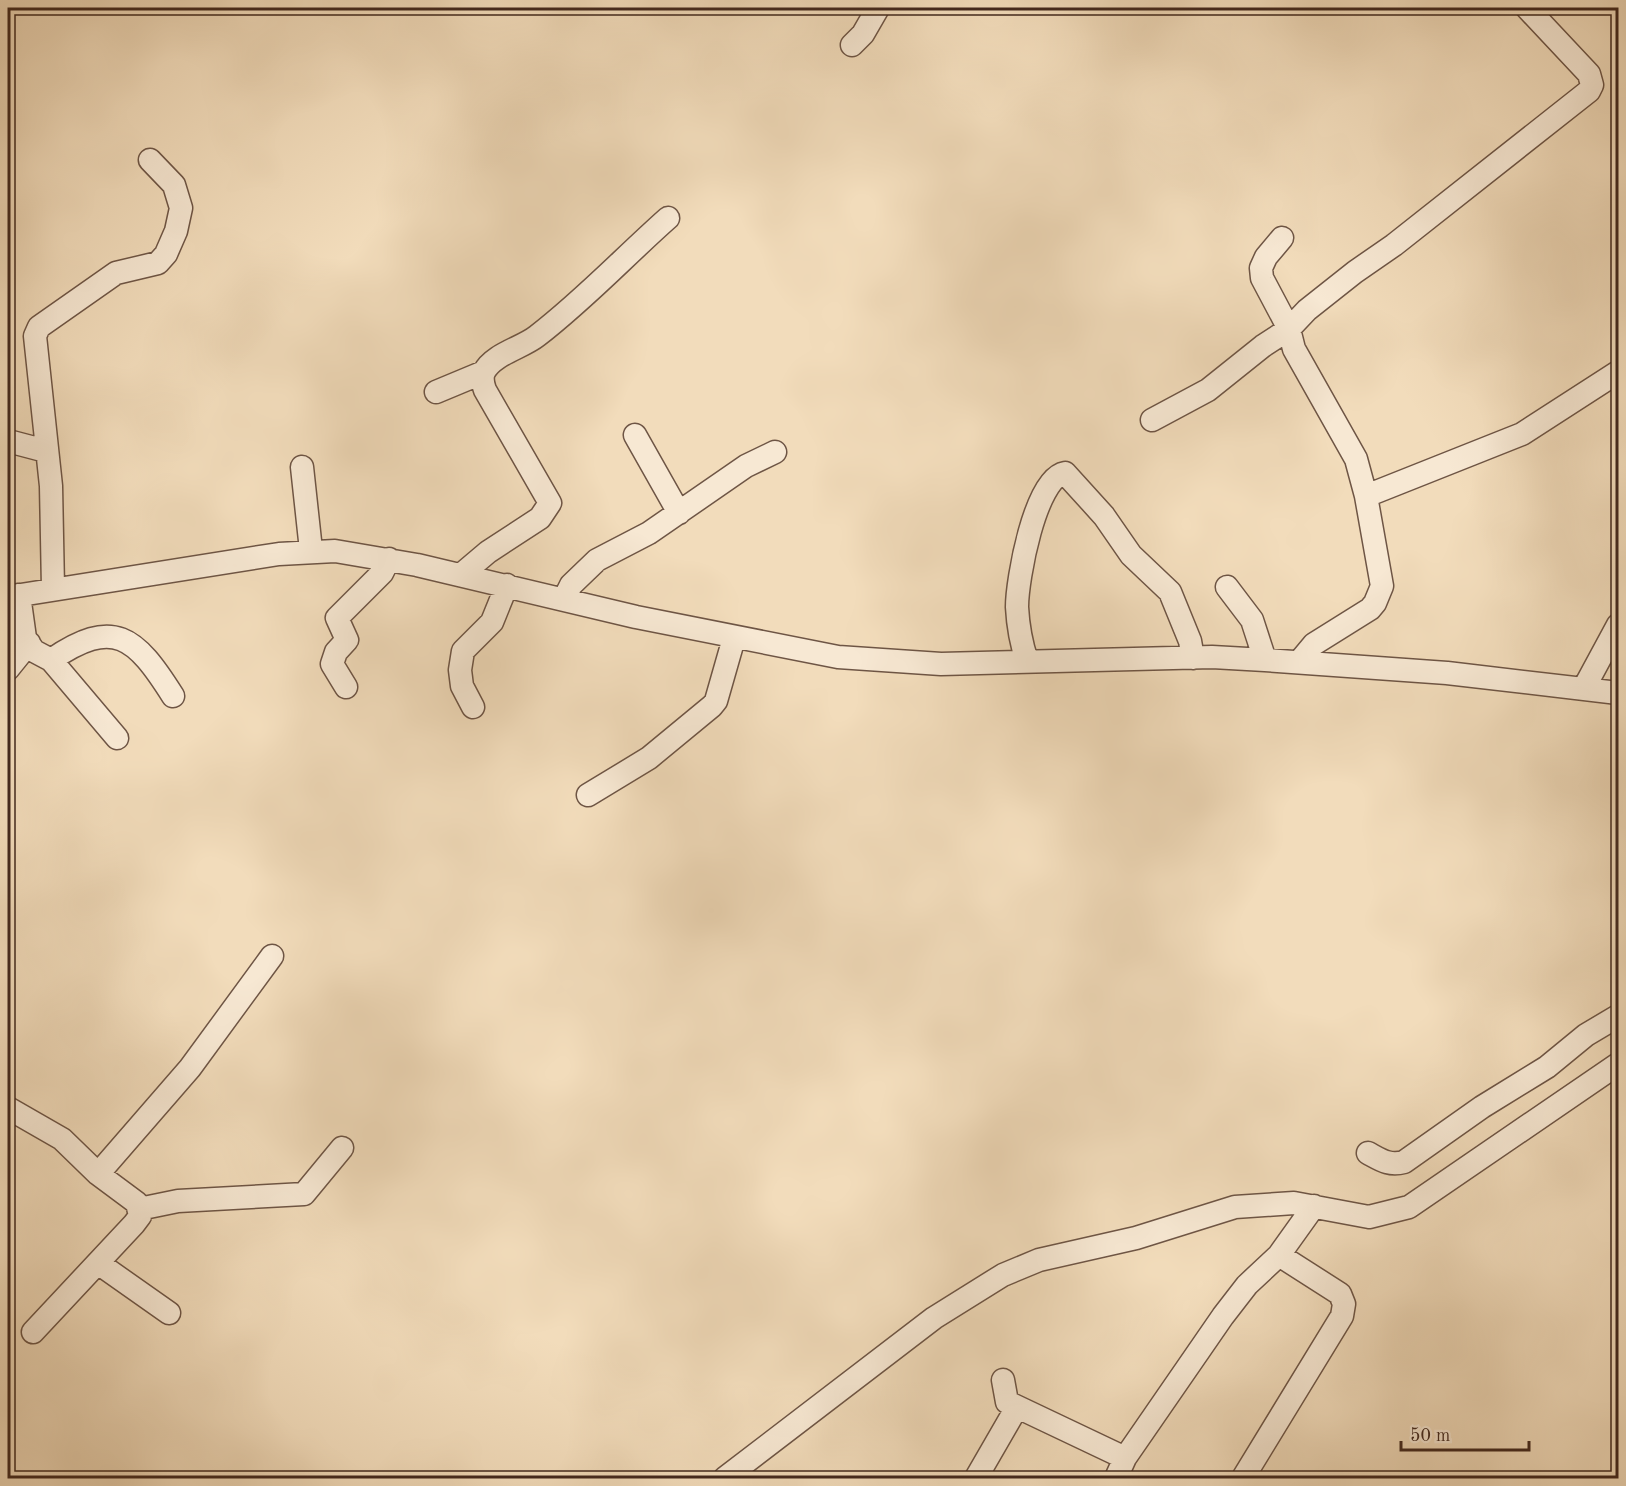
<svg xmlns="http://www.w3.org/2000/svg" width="1626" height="1486" font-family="'Old Standard TT',serif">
<rect width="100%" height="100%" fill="#f2dcbb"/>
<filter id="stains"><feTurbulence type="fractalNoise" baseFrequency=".00333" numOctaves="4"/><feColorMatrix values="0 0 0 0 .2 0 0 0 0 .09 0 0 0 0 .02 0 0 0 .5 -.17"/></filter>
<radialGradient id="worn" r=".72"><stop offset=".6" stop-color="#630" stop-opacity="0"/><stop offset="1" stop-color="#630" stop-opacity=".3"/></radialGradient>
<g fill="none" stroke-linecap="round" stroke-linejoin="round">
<defs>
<path id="minor" d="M852 45 863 34 878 8
M1282 238 1266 257 1261 268 1262 278 1289 329 1294 349 1356 459 1366 496 1382 586 1375 603 1370 609 1314 644 1299 662
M436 392 484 372
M1152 420 1208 390 1263 346 1289 329 1307 310 1355 272 1394 245 1589 91 1592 85 1589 74 1527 8
M635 435 679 513
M8 441 46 451
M302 467 311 550
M1366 496 1522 434 1618 372
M462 574 488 552 540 518 550 503 485 390C483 384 481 379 484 372 493 354 522 348 537 336 584 300 624 257 668 218
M1227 587 1252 620 1265 660
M53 588 51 486 35 336 39 327 116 273 158 263 166 254 176 231 181 208 174 185 150 160
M19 595 25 638 34 651 51 660 117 738
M8 597 279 554 335 551 417 565 636 617 838 657 941 664 1212 657 1265 660 1447 673 1618 693
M564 599 571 585 597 560 649 533 746 466 775 452
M51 660C114 617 135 636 173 696
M1027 661C1021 643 1018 626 1017 607 1017 580 1035 478 1065 473L1104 516 1131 555 1170 592 1190 641 1193 658
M8 669 29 643
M346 687 332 664 336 652 347 640 337 618 382 573 389 559
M1584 688 1618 625
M473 707 462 686 460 670 463 651 492 622 507 585
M588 795 649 758 712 706 716 701 734 638
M8 1108 62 1139 98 1174 137 1203 140 1216 134 1224 33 1332
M1368 1153C1381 1160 1389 1166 1404 1162L1482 1107 1547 1067 1586 1035 1618 1016
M98 1174 190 1068 272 956
M139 1209 178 1201 304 1194 342 1148
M98 1263 169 1313
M1003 1380 1007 1402 1125 1458
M725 1478 934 1318 1003 1275 1039 1260 1136 1238 1235 1207 1294 1203 1369 1217 1409 1207 1618 1064
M976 1478 1017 1407
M1116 1478 1125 1458 1223 1316 1247 1285 1279 1255 1314 1206
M1243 1478 1342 1316 1344 1304 1340 1294 1279 1255"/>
</defs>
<use href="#minor" stroke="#6e5545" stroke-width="25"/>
<use href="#minor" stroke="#f7e8d3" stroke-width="22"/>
</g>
<rect width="1626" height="1486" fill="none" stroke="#f2dcbb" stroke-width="30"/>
<rect x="9" y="9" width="1608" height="1468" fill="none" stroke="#42281e" stroke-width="3"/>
<rect x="15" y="15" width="1596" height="1456" fill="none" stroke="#42281e" stroke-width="1.5"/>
<path d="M1401 1441v9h128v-9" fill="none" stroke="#42281e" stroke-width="3"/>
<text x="1410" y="1441" font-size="18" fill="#42281e" stroke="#f7e8d3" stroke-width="4.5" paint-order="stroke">50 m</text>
<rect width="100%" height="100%" filter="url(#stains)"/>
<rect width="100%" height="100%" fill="url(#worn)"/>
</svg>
